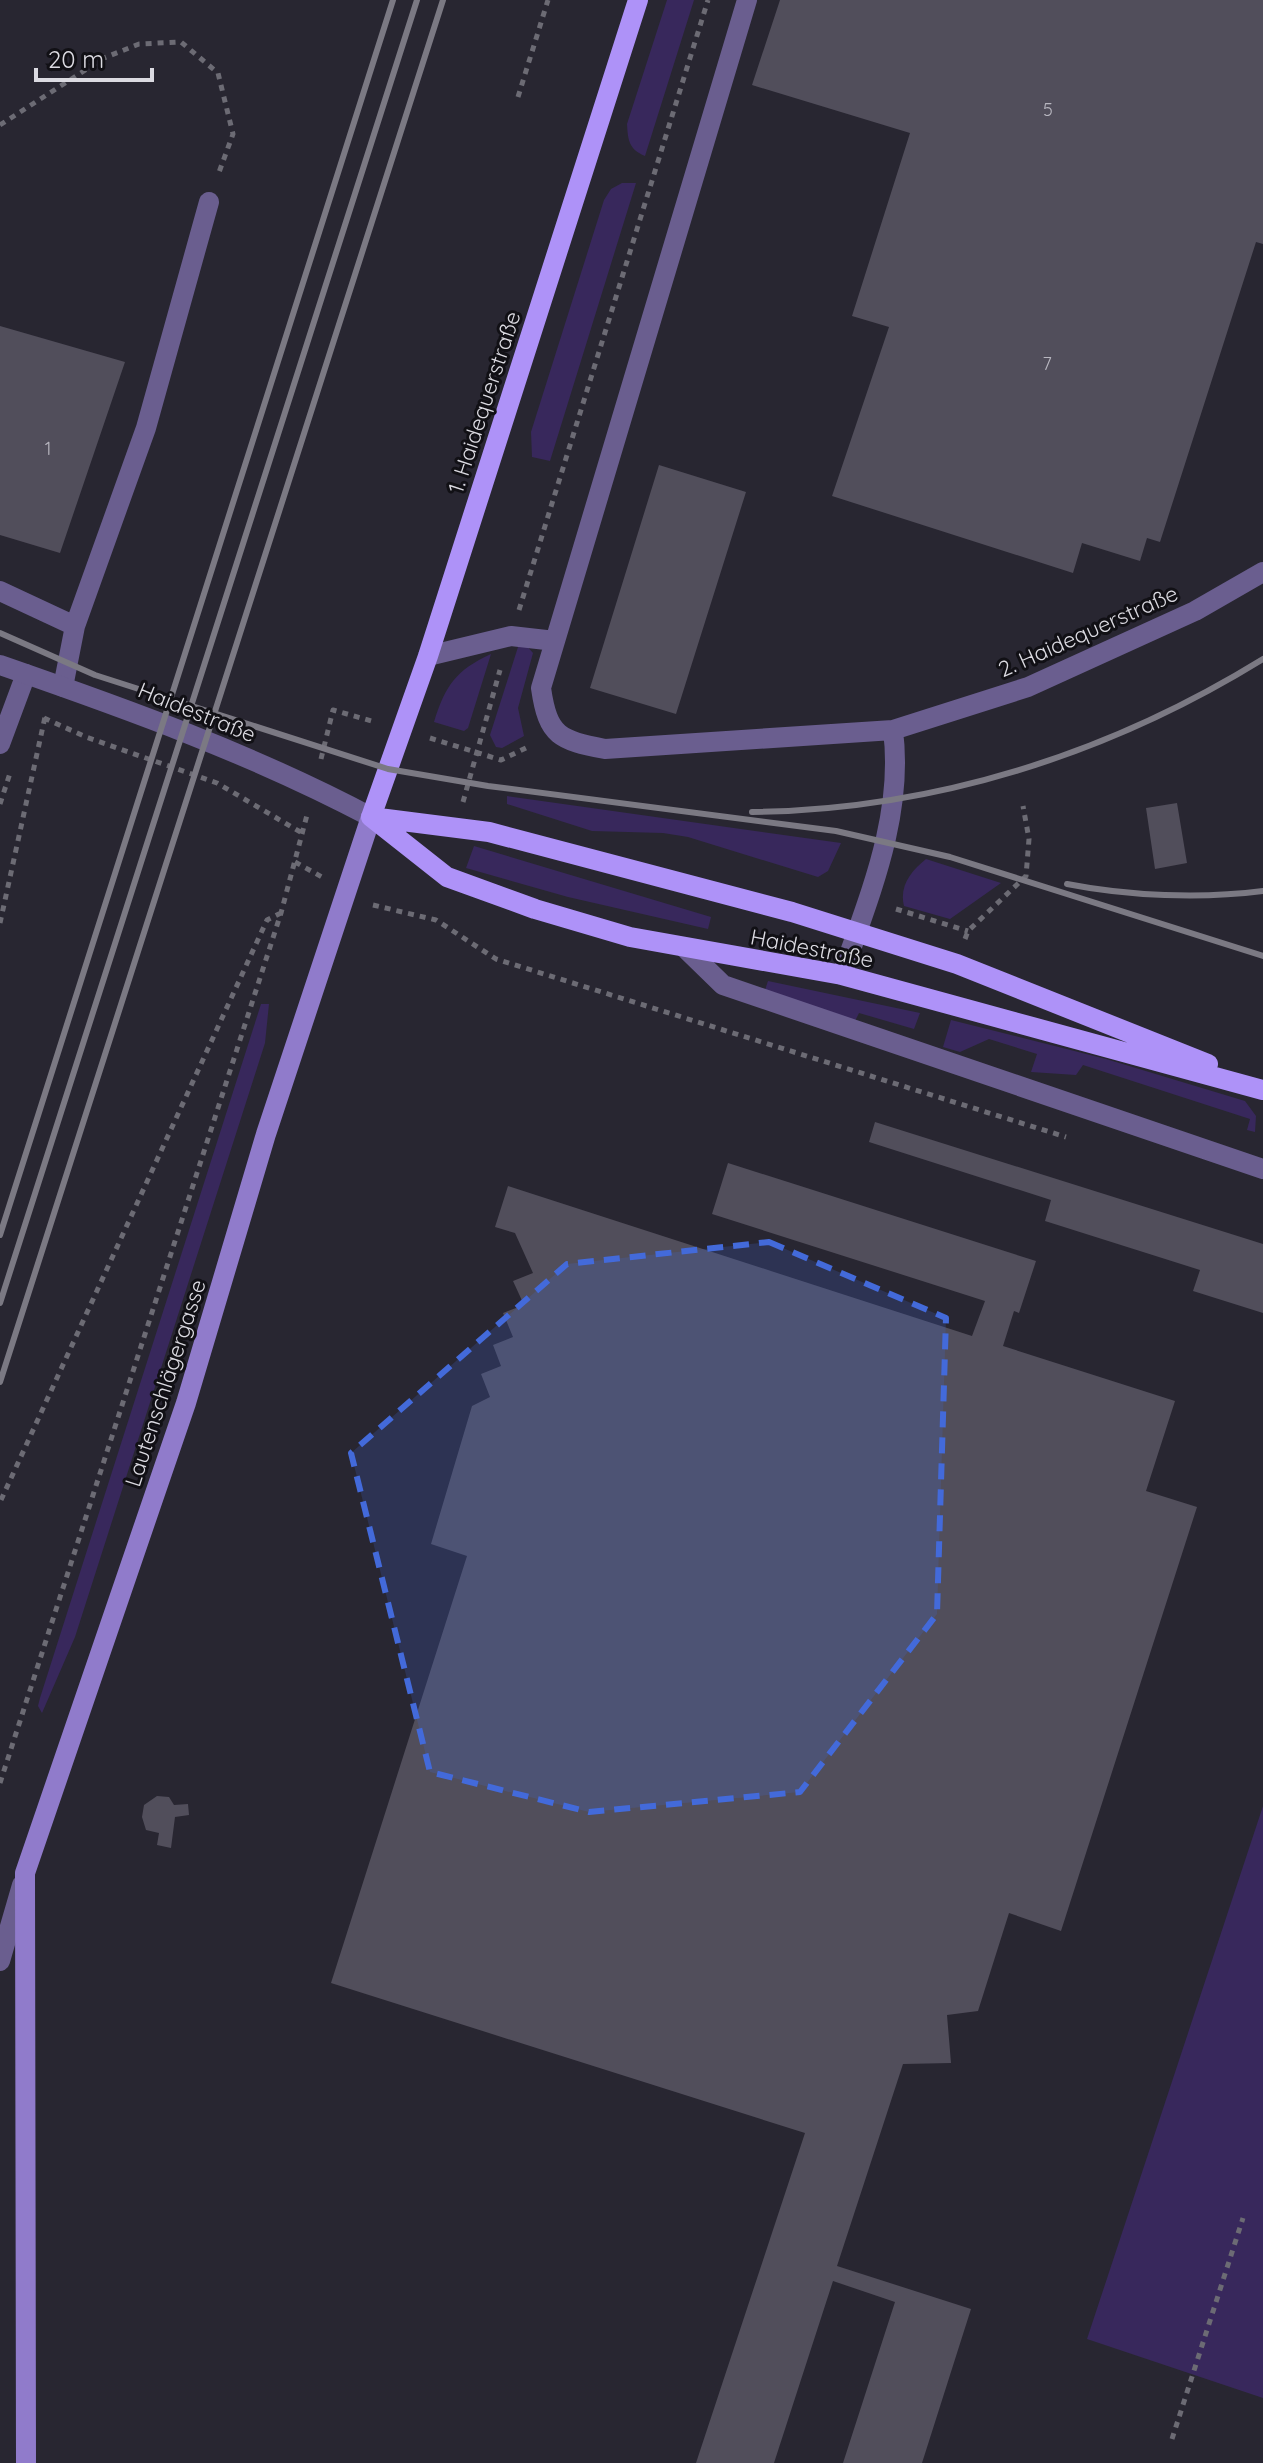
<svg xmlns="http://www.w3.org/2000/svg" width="1263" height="2463" font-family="Quicksand,sans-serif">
<rect width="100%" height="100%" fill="#282631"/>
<path fill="#38285c" d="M667 0H694L645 156C629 149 628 141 627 124Z
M622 183H636L550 461 532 457 531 432 604 200 611 189Z
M525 644 533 653 518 708 524 736 502 748 496 747 490 735 518 647Z
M491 654 468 728 464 731 434 722C445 686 456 670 491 654Z
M507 796 841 843 828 871 818 877 688 837 663 833 592 831 507 804Z
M474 846 711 917 708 929 568 897 466 868Z
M926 859 1001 883 950 919 904 906C899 886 911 871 926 859Z
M768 981 920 1013 914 1029 859 1013 855 1021 764 993Z
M261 1004H269L265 1043 75 1637 42 1713 38 1706 40 1698Z
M951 1020 1106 1059 1245 1101 1256 1116 1255 1132 1247 1130 1250 1119 1083 1065 1076 1075 1031 1072 1037 1054 989 1039 960 1052 943 1047Z
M1263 1806V2398L1087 2339Z"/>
<path fill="#514e5b" d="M780 0H1263V244L1256 242 1160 542 1147 538 1140 561 1082 543 1073 573 832 496 889 327 852 316 910 133 752 85Z
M0 326 125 362 60 553 0 535Z
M659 465 746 492 676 714 590 688Z
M1177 803 1187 863 1155 869 1146 808Z
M875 1122 1263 1244V1313L1193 1291 1200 1270 1045 1221 1051 1200 869 1142Z
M728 1163 1036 1261 1019 1313 1014 1311 1003 1346 1175 1401 1146 1491 1197 1507 1061 1931 1009 1913 978 2011 947 2015 951 2063 903 2064 837 2266 971 2309 922 2463H843L895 2302 833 2281 774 2463H696L805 2133 331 1983 467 1556 431 1544 472 1406 490 1397 481 1374 501 1366 493 1345 513 1337 503 1313 524 1305 513 1281 533 1273 515 1233 495 1227 508 1186 972 1336 985 1301 712 1214Z
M157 1796 169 1797 174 1805 188 1804 189 1815 175 1817 171 1848 157 1845 159 1833 146 1830 142 1817 144 1805Z"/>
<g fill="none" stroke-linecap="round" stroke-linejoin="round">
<path stroke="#6c6b74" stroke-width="5" stroke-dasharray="6 6" stroke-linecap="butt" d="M518 97 548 0
M0 125 104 58 139 44 181 42 218 73 233 134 218 175
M519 610 708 0
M44 718 86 737 217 783 302 833
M430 738 501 760 530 746
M321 759 333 710 375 722
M463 802 500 670
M0 804 11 770
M295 862 322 877
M373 905 436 920 496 959 1066 1137
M896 909 968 931
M0 923 45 717
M965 939 968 931 1026 876 1029 839 1023 806
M1 1500 267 920 281 913
M0 1783 281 913 307 815
M1172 2439 1243 2218"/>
<path stroke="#6a5e8f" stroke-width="20" d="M747 0 541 688C548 737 560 740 605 749L893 730
M0 591 75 626 146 428 209 202
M428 656 511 636 555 641
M63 687 75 626
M0 744 26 674
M685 948 723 985 1263 1169
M842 975C869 896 904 816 893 730L1028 687 1195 611 1263 572"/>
<path stroke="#6a5e8f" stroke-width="20" d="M0 1961 22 1885"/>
<path stroke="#6a5e8f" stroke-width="20" d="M0 665C127 709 252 754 371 817"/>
<path stroke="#907bcb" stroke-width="20" d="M26 2463 25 1873 186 1403 266 1134 371 817"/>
<path stroke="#ae92f8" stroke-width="20" d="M371 817 447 877 535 909 630 937 842 975 1263 1090
M371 817 489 832 792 912 957 964 1208 1064
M371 817 428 656 638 0"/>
<path stroke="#7b7983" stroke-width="6" d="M0 633 95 675 388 769 488 786 836 831 950 857 1263 956
M752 812C934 810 1109 754 1263 659
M1067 884C1128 896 1201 899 1263 891
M0 1235 393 0
M0 1303 417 0
M0 1382 443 0"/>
</g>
<path fill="#436ada" fill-opacity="0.2" stroke="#436ada" stroke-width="6" stroke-dasharray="16 10" stroke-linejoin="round" d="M769 1242 946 1318 937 1614 800 1792 589 1812 430 1772 351 1453 567 1264Z"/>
<g text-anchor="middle" stroke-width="6" stroke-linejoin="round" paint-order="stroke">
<g font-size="18" fill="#b8b7c0">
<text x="1048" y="116">5</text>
<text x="1047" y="370">7</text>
<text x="48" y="455">1</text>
</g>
<g font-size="22" fill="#dbdae1" stroke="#111015">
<text transform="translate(484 402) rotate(-72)" y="8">1. Haidequerstraße</text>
<text transform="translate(1088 631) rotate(-24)" y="8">2. Haidequerstraße</text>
<text transform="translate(197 712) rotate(22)" y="8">Haidestraße</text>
<text transform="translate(812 948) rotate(11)" y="8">Haidestraße</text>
<text transform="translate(165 1383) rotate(-72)" y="8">Lautenschlägergasse</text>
</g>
</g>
<path d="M36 68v12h116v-12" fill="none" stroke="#dbdae1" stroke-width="4"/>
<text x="48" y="68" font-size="24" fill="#dbdae1" stroke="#111015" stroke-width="6" paint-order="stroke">20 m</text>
</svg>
